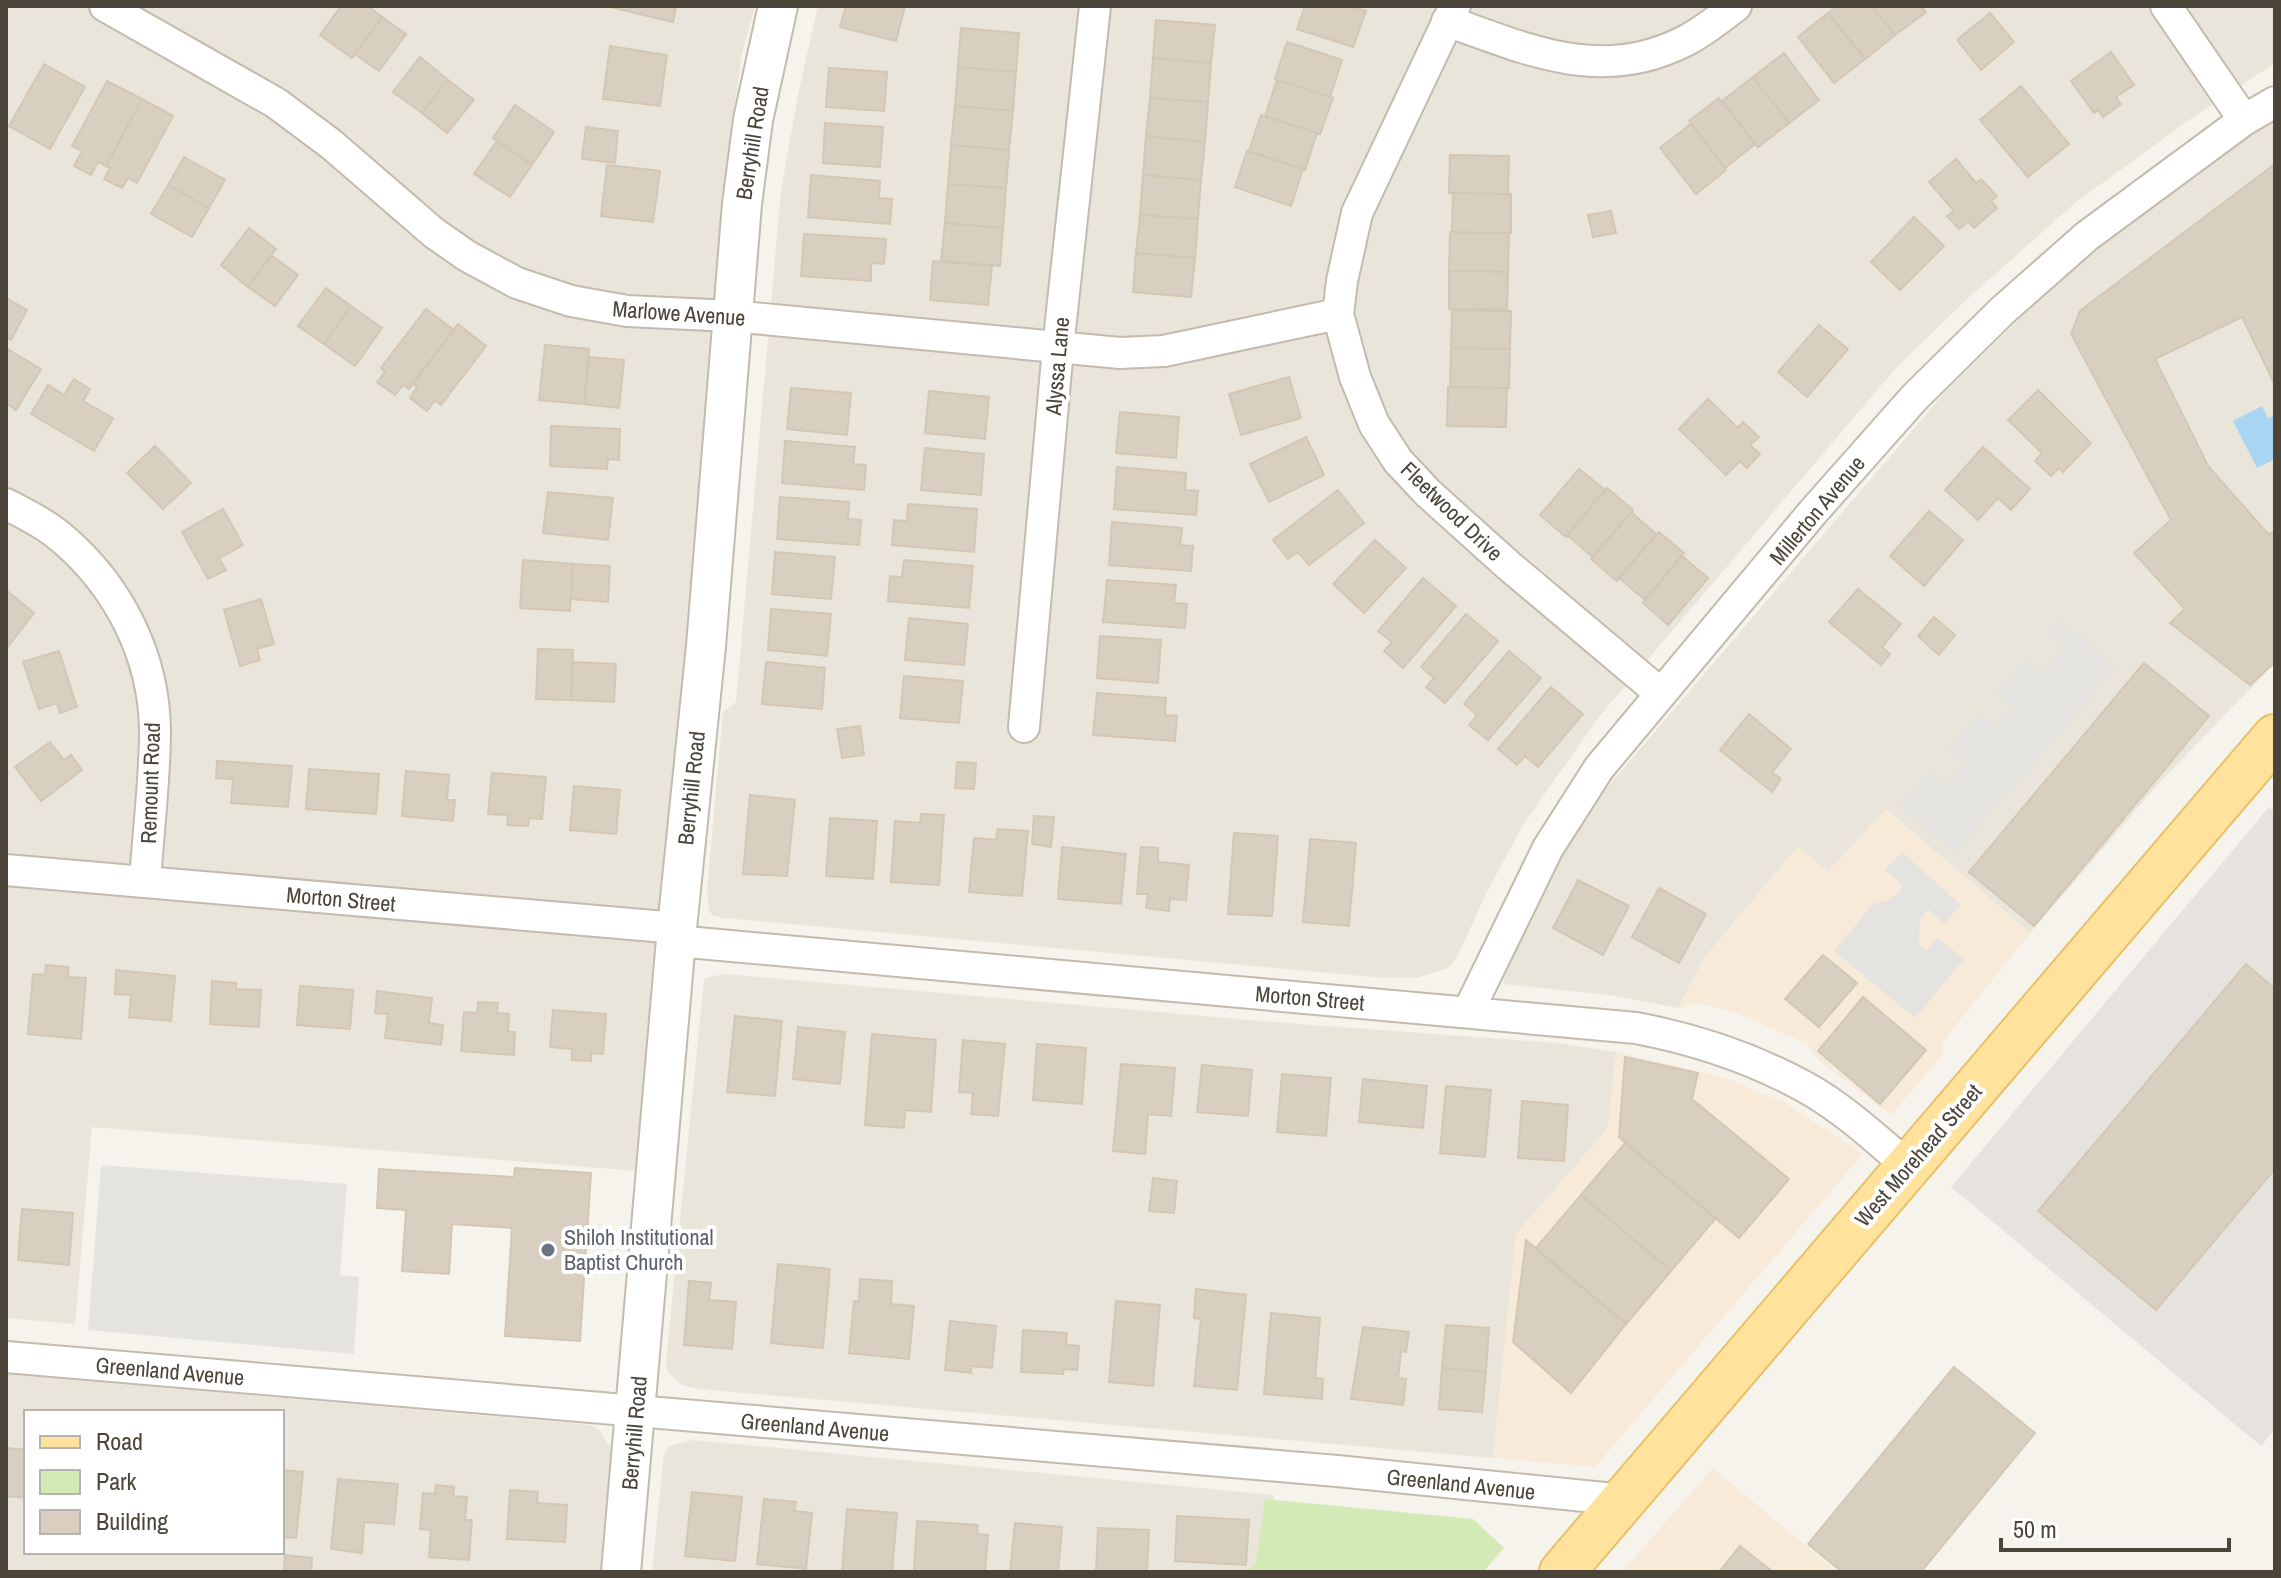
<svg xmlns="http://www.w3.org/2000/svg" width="2281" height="1578" font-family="'Archivo Narrow',sans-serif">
<rect width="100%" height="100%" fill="#f6f3ec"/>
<path fill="#eae5da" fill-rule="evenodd" d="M6 6H755L742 54 730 137 708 429 637 1171 92 1127 75 1324 6 1318Z
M818 6H2275V63L2192 118 2075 203 1966 300 1896 368 1598 718 1523 825 1487 892 1457 957 1448 968 1416 978H1384L724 918 713 916 709 911 707 891 723 712 736 702 781 191 798 95Z
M2275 120V663L2161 781 2030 933 1886 809 1827 873 1798 846 1705 957 1678 1008 1610 995 1503 984 1505 975 1559 857 1605 790 1946 391 2040 299 2096 249 2209 164Z
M724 974 1273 1022 1558 1043 1616 1052 1608 1128 1516 1234 1493 1458 699 1389 682 1385 668 1372 666 1362 703 989 705 978Z
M6 1374 591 1425 600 1431 613 1452 602 1572H6ZM26 1412H282V1552H26Z
M693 1440 1274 1495 1264 1570 652 1572 664 1453 669 1446Z"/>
<path fill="#f7ead8" d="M1886 809 2030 933 1943 1041V1054L1891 1115 1817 1059 1808 1044 1734 1012 1698 1003 1678 1008 1705 957 1798 846 1828 872Z
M1616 1052 1723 1077 1784 1102 1863 1154 1595 1467 1493 1458 1516 1234 1608 1128Z
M1713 1468 1837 1572H1622Z"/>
<path fill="#e6e2dd" d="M2269 807 2275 812V1429L2261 1446 1951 1187Z"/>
<path fill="#d2eab5" d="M1265 1499 1473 1519 1504 1548 1483 1572H1246L1256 1563Z"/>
<path fill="#e5e3e0" d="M2060 619 2116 668 1955 853 1901 806 1931 771 1947 784 1964 764 1948 750 1979 714 1996 728 2013 708 1996 693 2026 659 2042 672 2062 648 2047 634Z
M1902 852 1961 905 1944 924 1928 909 1920 919 1919 944 1927 951 1938 938 1964 959 1915 1018 1834 951 1873 904 1886 901 1899 893 1903 886 1885 870Z
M101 1165 347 1184 340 1275 359 1277 354 1354 88 1330Z"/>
<path fill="#a9d4f2" d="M2262 406 2268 418 2275 415V459L2257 468 2233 421Z"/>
<path fill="#d8cfc1" stroke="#d3c7b4" stroke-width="2" d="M341 6H368L382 17 352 58 320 35Z
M606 6H676L673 22Z
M846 6H905L896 41 840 27Z
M1305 6H1351L1366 11 1353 47 1297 29Z
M1837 6H1872L1895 35 1865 59 1828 13Z
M1872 6H1921L1926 12 1895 35Z
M1828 13 1865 59 1834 83 1798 37Z
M1990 13 2014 42 1981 70 1957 40Z
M382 17 406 34 379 71 355 54Z
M1156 20 1215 25 1211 63 1153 58Z
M961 28 1019 33 1016 72 958 67Z
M1287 42 1342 60 1330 97 1275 79Z
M610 46 667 55 660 106 603 99Z
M2111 52 2134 85 2116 97 2121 104 2103 117 2098 110 2094 113 2071 81Z
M1784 53 1819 100 1789 123 1753 77Z
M420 57 448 80 422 113 393 92Z
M1153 58 1211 63 1208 102 1150 98Z
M44 64 85 87 50 149 9 126Z
M958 67 1016 72 1013 111 955 106Z
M829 68 887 72 884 111 826 107Z
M1753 77 1789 123 1758 147 1722 101Z
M448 80 474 100 447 133 422 113Z
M1277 80 1333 98 1320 134 1265 116Z
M107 81 142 99 106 166 98 162 91 175 74 166 82 151 72 146Z
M2021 86 2069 144 2028 177 1980 120Z
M1150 98 1208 102 1205 142 1146 136Z
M1719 98 1755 144 1725 168 1689 121Z
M142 99 173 116 137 183 128 178 122 188 104 179 110 168 106 166Z
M515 105 554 132 532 165 493 138Z
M955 106 1013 111 1009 150 951 145Z
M1261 115 1317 133 1305 170 1249 151Z
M825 123 883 127 880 167 823 163Z
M1691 124 1726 170 1696 194 1660 148Z
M586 127 618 131 615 163 582 159Z
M1146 136 1205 142 1201 180 1143 175Z
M497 141 532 165 510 197 474 174Z
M951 145 1009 150 1006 188 948 184Z
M1247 151 1303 169 1291 206 1235 187Z
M1450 155 1509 156 1508 194 1449 193Z
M184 157 225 180 209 208 168 185Z
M1956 159 1976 183 1981 179 1997 196 1991 201 1997 208 1974 228 1968 221 1959 229 1947 216 1954 211 1929 182Z
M2275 164V385L2242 317 2155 359 2208 466 2269 535 2275 530V662L2250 685 2170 623 2185 609 2134 553 2171 520 2071 334 2080 311Z
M607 165 660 171 653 222 601 216Z
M811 175 880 181 879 198 892 199 890 224 808 217Z
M1143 175 1201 180 1198 219 1140 215Z
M948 184 1006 188 1003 228 945 223Z
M168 185 209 208 192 237 151 214Z
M1453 193 1511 194V233L1452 232Z
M1611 211 1616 233 1593 237 1588 215Z
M1140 215 1198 219 1195 258 1136 253Z
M1914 217 1944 246 1900 290 1871 262Z
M945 223 1003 228 1000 266 941 261Z
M249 228 276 249 248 287 221 265Z
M1450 232 1509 233 1508 272 1449 271Z
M804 234 886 239 884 264 871 263V281L801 276Z
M1136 253 1195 258 1191 297 1133 292Z
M271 255 298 275 275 306 248 287Z
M933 261 992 266 988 305 930 300Z
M1449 271 1508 272 1507 310 1449 309Z
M326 288 351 306 324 344 298 326Z
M6 298 27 310 11 340 6 337Z
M351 306 382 328 355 366 324 344Z
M426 309 454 330 409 389 403 385 395 395 377 382 385 372 381 368Z
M1452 310 1511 311 1510 349 1451 348Z
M458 324 486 346 441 405 435 400 427 411 410 398 417 387 413 383Z
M1819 325 1848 349 1807 397 1778 372Z
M545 345 589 349 584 404 539 400Z
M6 348 41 369 16 410 6 403Z
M1451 348 1510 349 1509 388 1450 387Z
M589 357 624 360 619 408 584 404Z
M1289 377 1301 418 1241 435 1229 394Z
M74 379 90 389 83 401 113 418 94 451 31 414 48 385 64 395Z
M1448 387 1507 388 1506 427 1447 426Z
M791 388 851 393 847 435 787 429Z
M2038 390 2091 443 2063 472 2059 468 2051 476 2035 461 2042 453 2008 420Z
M929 391 989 397 985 439 925 433Z
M1708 399 1738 428 1743 422 1759 437 1750 445 1760 454 1747 468 1740 461 1726 475 1679 429Z
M1120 412 1179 417 1176 458 1116 453Z
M551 426 620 429 619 460 608 459 607 469 550 466Z
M1306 437 1324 475 1269 502 1250 464Z
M785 441 855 447 853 464 866 465 864 490 782 483Z
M155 446 191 483 163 509 127 473Z
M1983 447 2030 489 2011 510 1998 498 1978 520 1945 490Z
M925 448 984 454 981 495 921 490Z
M1117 467 1186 473 1185 490 1198 491 1196 515 1114 509Z
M1579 469 1605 490 1566 537 1540 515Z
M1607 488 1633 510 1593 557 1567 535Z
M1338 490 1364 523 1309 565 1298 552 1288 559 1273 540Z
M548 492 613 498 608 540 543 533Z
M780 497 849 502 848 519 861 520 859 545 777 539Z
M908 504 977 509 974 552 892 545 894 520 907 521Z
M223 509 243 545 219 558 226 570 208 579 182 532Z
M1929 511 1963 540 1924 586 1890 556Z
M1631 512 1656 534 1617 581 1591 559Z
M1112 522 1182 528 1180 545 1193 546 1191 571 1109 565Z
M1659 532 1684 553 1645 600 1619 578Z
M1375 540 1406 568 1364 613 1333 584Z
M775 552 835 557 831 599 772 594Z
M1682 556 1708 578 1668 625 1643 603Z
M523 560 573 564 570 611 520 608Z
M904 560 973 566 969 608 888 601 890 576 902 577Z
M573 564 610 566 608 602 571 599Z
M1423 578 1456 606 1403 668 1384 651 1392 642 1378 631Z
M1107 580 1176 585 1174 603 1187 604 1185 628 1103 622Z
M1858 589 1901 624 1882 647 1890 654 1881 665 1829 622Z
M6 590 34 613 6 649Z
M261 599 274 644 257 649 260 660 240 666 224 610Z
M771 609 831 614 827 656 768 650Z
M1466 614 1498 641 1445 703 1426 687 1434 678 1421 667Z
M1934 617 1955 635 1939 655 1918 636Z
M909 618 968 624 964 665 905 660Z
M1100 636 1161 640 1158 683 1097 678Z
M538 649 573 650 571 700 536 699Z
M59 651 77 707 60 713 57 703 39 709 23 662Z
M1509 651 1541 678 1488 740 1469 725 1477 715 1464 704Z
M573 662 616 664 614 702 571 700Z
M766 662 825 668 822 709 762 704Z
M2144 663 2209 716 2034 926 1969 872Z
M904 676 963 681 959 723 900 718Z
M1551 687 1583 714 1538 767 1525 756 1517 765 1498 749Z
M1097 693 1166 698 1165 715 1177 716 1175 741 1093 735Z
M1749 714 1791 749 1772 772 1781 779 1772 792 1720 750Z
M860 726 864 755 842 758 837 729Z
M50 742 64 760 71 755 82 770 41 801 15 767Z
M217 761 292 766 288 807 231 803 233 779 216 778Z
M957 762 976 763 974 789 955 788Z
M309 769 379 774 376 814 306 809Z
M406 771 449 775 447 800H455L453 821 402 816Z
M492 773 546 777 542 819 529 818 528 826 507 825 508 815 488 814Z
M574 786 620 790 616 834 570 830Z
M750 795 795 800 787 876 743 874Z
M921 814 944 815 939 885 891 882 895 821 920 823Z
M1034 816 1054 817 1051 847 1032 844Z
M830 818 877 821 873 879 826 876Z
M998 829 1028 831 1022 896 969 892 974 838 996 840Z
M1234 833 1278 836 1272 916 1228 914Z
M1310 839 1356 843 1349 926 1303 922Z
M1062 847 1126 854 1121 904 1058 899Z
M1141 847 1158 848V862L1189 865 1186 900 1170 899 1169 911 1146 908 1148 894H1137Z
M1578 880 1629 906 1603 955 1553 928Z
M1659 888 1706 914 1679 963 1632 937Z
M1823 955 1857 983 1819 1027 1785 999Z
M2246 964 2275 989V1169L2156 1310 2038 1211Z
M46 965 68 967V977L86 978 81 1039 28 1034 33 974 45 975Z
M116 970 175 976 171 1021 129 1017 131 995 115 994Z
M212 981 236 983V989L261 990 259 1027 210 1024Z
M300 986 353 990 350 1029 297 1025Z
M377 991 432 998 429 1023 443 1025 441 1045 385 1038 388 1014 375 1013Z
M1863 997 1926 1050 1880 1104 1818 1051Z
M478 1002 498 1003 497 1013 509 1014 508 1032H515L514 1055 461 1051 464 1012 477 1013Z
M553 1010 606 1014 603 1054 591 1053V1061L572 1060V1049L550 1047Z
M735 1016 782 1021 775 1096 727 1092Z
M798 1027 845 1032 840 1084 793 1079Z
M872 1034 936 1040 931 1112 905 1110 904 1128 865 1125Z
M963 1040 1005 1044 998 1116 971 1114 973 1093 959 1092Z
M1037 1044 1086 1048 1082 1104 1033 1100Z
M1625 1057 1698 1073 1692 1099 1789 1179 1739 1238 1619 1137Z
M1121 1064 1175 1068 1171 1116 1148 1114 1145 1154 1113 1151Z
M1202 1065 1252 1070 1248 1116 1197 1112Z
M1282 1074 1331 1078 1326 1136 1277 1132Z
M1363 1079 1427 1086 1423 1128 1359 1122Z
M1446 1086 1491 1090 1485 1157 1440 1153Z
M1522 1101 1568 1105 1564 1161 1518 1158Z
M1625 1143 1716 1218 1671 1271 1581 1195Z
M515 1168 591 1173 580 1341 505 1336 512 1228 452 1224 449 1274 402 1271 406 1210 377 1208 379 1169 514 1177Z
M1153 1178 1177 1181 1174 1213 1149 1211Z
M1581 1195 1671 1271 1626 1324 1535 1249Z
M22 1209 73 1213 69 1265 18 1260Z
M1526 1240 1626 1324 1571 1393 1513 1342Z
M778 1264 830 1269 823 1348 771 1343Z
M860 1279 892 1281 891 1304 914 1306 909 1359 849 1353 854 1301H859Z
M689 1281 711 1283 709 1300 736 1302 732 1349 684 1345Z
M1196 1289 1246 1295 1237 1390 1194 1386 1201 1319 1194 1318Z
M1116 1301 1160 1305 1153 1386 1109 1382Z
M1271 1313 1320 1318 1315 1378 1323 1379 1322 1399 1264 1394Z
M950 1321 996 1326 992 1368 971 1366V1373L945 1370Z
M1446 1325 1489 1328 1486 1372 1442 1368Z
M1363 1327 1409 1332 1406 1352 1401 1351 1398 1378 1406 1379 1403 1405 1351 1399Z
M1023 1330 1067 1333 1066 1345 1079 1346 1077 1370 1064 1369 1063 1374 1021 1372Z
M1954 1367 2035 1433 1921 1572H1842L1808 1544Z
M1442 1368 1486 1372 1482 1412 1439 1409Z
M6 1448 26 1450V1498L6 1496Z
M282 1470 303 1472 296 1538 282 1537Z
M338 1479 398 1484 394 1524 364 1522 362 1553 331 1549Z
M436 1485 454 1487 453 1496 467 1497 465 1520H472L469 1560 429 1557 431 1530 420 1529 423 1493 435 1494Z
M510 1490 538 1492 537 1503 567 1505 565 1542 507 1539Z
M692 1492 742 1497 735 1561 685 1556Z
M764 1499 796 1502 794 1511 812 1513 806 1569 757 1564Z
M847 1509 897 1513 892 1572H842Z
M1177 1516 1249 1520 1246 1565 1175 1561Z
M917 1521 978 1525 977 1534 988 1535 985 1572H914Z
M1015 1523 1062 1527 1058 1572H1010Z
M1098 1528 1149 1530 1147 1572H1096Z
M1740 1546 1773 1572H1719Z
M285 1555 312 1558 311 1572H284Z"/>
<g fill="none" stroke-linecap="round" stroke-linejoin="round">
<defs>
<path id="minor" d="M105 6 276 103 331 144 434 233 467 256 517 283 571 301 627 311 732 316 1120 353 1164 351 1338 314
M1455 6 1357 213 1342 281 1338 314 1355 377 1374 424 1398 461 1428 493 1508 565 1660 693
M2166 6 2244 120
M1447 21C1529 50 1601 84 1685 41 1703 32 1720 18 1736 6
M6 504C25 514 46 524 63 539 119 587 154 656 155 730 155 781 148 832 145 882
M1024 727 1058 348 1095 6
M6 870 677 928
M676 941 1636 1028C1694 1039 1752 1058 1805 1087 1843 1108 1875 1138 1908 1166
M1468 1012 1548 848 1599 768 1813 512 1914 398 2002 311 2087 236 2244 120 2275 102
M6 1357 1337 1471 1624 1500"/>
<path id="tertiary" d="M621 1572 677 928 706 646 742 204 753 120 778 6"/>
<path id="primary" d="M1562 1572 2275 737"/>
</defs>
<use href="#minor" stroke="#c2bbae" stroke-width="34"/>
<use href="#tertiary" stroke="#c2bbae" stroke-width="42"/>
<use href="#primary" stroke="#e6c16a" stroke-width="48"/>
<use href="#minor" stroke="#fff" stroke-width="30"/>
<use href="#tertiary" stroke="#fff" stroke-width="38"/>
<use href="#primary" stroke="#ffe39c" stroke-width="44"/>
</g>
<circle fill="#6b7280" stroke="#fff" stroke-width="3" cx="548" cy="1250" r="8"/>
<g text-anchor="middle" stroke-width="8" stroke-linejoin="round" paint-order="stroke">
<g font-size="22" fill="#4b4439" stroke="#fff">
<text transform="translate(752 143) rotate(-81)" y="8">Berryhill Road</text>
<text transform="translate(679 313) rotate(4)" y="8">Marlowe Avenue</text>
<text transform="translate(1057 366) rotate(-85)" y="8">Alyssa Lane</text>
<text transform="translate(1817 510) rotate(-50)" y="8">Millerton Avenue</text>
<text transform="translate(1452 511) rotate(44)" y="8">Fleetwood Drive</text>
<text transform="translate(150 783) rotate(-88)" y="8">Remount Road</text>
<text transform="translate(691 788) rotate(-84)" y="8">Berryhill Road</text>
<text transform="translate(341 899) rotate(5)" y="8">Morton Street</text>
<text transform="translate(1310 998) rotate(5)" y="8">Morton Street</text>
<text transform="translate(1918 1155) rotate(-49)" y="8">West Morehead Street</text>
<text transform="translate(170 1371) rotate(5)" y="8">Greenland Avenue</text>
<text transform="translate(815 1427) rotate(5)" y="8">Greenland Avenue</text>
<text transform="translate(634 1433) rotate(-85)" y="8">Berryhill Road</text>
<text transform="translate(1461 1484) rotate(6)" y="8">Greenland Avenue</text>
</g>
<g font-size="22" fill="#5b616d" stroke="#fff" text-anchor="start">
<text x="564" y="1245">Shiloh Institutional<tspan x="564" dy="25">Baptist Church</tspan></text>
</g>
</g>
<rect width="2281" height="1578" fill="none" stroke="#4b4439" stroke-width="16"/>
<rect x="24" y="1410" width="260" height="144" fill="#ffffff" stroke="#b7b4b0" stroke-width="2"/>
<rect x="40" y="1436" width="40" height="12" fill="#ffe39c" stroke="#b7b4b0" stroke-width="2"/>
<text x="96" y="1450" font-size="24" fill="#4b4439">Road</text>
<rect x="40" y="1470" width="40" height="24" fill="#d2eab5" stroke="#b7b4b0" stroke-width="2"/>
<text x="96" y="1490" font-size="24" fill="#4b4439">Park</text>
<rect x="40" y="1510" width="40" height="24" fill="#d8cfc1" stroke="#b7b4b0" stroke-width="2"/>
<text x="96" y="1530" font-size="24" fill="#4b4439">Building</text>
<path d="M2001 1538v12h228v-12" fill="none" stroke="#4b4439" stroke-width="4"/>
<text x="2013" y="1538" font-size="24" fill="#4b4439" stroke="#ffffff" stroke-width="6" paint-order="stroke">50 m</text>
</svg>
